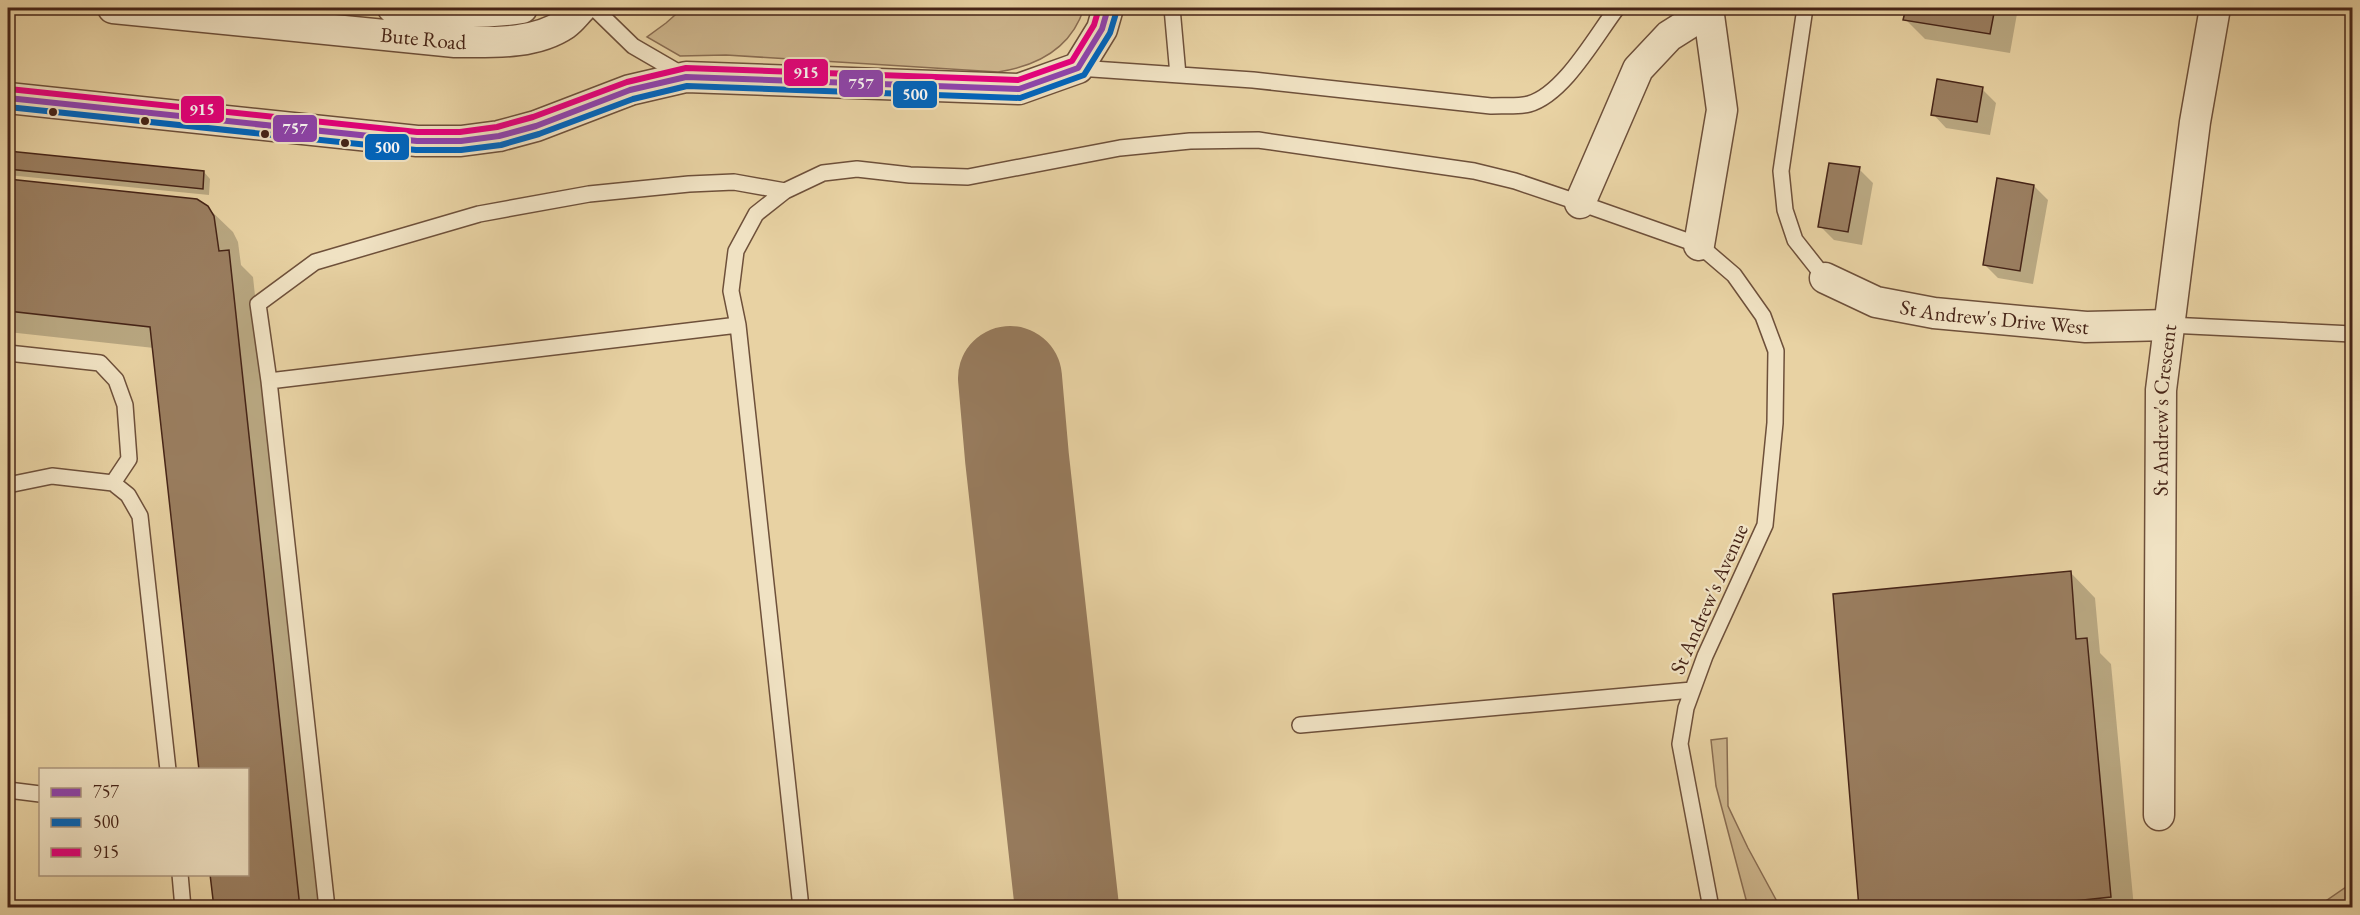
<svg xmlns="http://www.w3.org/2000/svg" width="2360" height="915" font-family="'EB Garamond',serif">
<rect width="100%" height="100%" fill="#e8d2a3"/>
<filter id="stains"><feTurbulence type="fractalNoise" baseFrequency=".00333" numOctaves="4"/><feColorMatrix values="0 0 0 0 .2 0 0 0 0 .09 0 0 0 0 .02 0 0 0 .5 -.17"/></filter>
<radialGradient id="worn" r=".72"><stop offset=".6" stop-color="#630" stop-opacity="0"/><stop offset="1" stop-color="#630" stop-opacity=".3"/></radialGradient>
<path fill="#ccb48b" stroke="#896c51" stroke-width="1.5" d="M683 8H1084C1071 49 1037 66 998 72L726 55 680 56 647 37 666 23Z
M1727 738 1728 806 1748 848 1780 907H1748L1716 786 1711 740Z
M2352 883V907H2317Z"/>
<path fill="#0003" d="M1907 8H2018L2010 53 1925 39 1905 19Z
M1982 89 1996 103 1990 135 1946 128 1933 114Z
M8 152 204 172 210 179 209 195 8 175Z
M1859 169 1873 183 1862 245 1834 240 1820 226Z
M8 181 196 201 207 207 233 232 238 242 241 265 253 277 321 908H215L248 874V770L154 348 8 332Z
M2034 186 2048 200 2033 284 1998 278 1984 264Z
M2071 573 2095 598 2100 653 2111 664 2134 908H1861Z"/>
<g fill="none" stroke-linecap="round" stroke-linejoin="round">
<path stroke="#977b5d" stroke-width="104" d="M1010 378 1017 458 1067 908"/>
</g>
<path fill="#9a7e60" stroke="#462417" stroke-width="1.5" d="M1906 8H1995L1990 34 1903 20Z
M1937 79 1983 87 1977 122 1931 115Z
M8 151 204 171 203 189 8 169Z
M1829 163 1860 167 1848 232 1818 227Z
M1997 178 2034 185 2020 271 1983 265Z
M8 179 197 199 208 206 214 216 219 251 229 250 300 908H214L210 874H248V770H199L150 327 8 311Z
M2071 571 2076 639 2087 638 2111 897 2009 908H1859L1833 594Z"/>
<g fill="none" stroke-linecap="round" stroke-linejoin="round">
<defs>
<path id="service" d="M594 8 633 46 683 75
M1172 8 1178 75
M1805 8 1781 171 1785 210 1795 240 1825 278
M1078 68 1253 80 1491 106C1503 105 1518 107 1529 104 1564 94 1595 37 1617 8
M2169 325 2352 334
M8 353 100 363 116 380 125 405 129 459 113 483
M269 381 738 325
M8 485 52 476 113 483 128 495 140 516 168 770
M1300 725 1692 690
M8 790 40 794
M180 874 183 908
M327 908 269 381 258 304 315 262 479 214 589 194 689 184 734 182 785 191
M801 908 738 325 731 291 736 251 756 214 785 191 823 173 857 169 910 175 968 177 1120 148 1190 141 1258 140 1474 171 1515 181 1580 203 1699 245 1734 275 1763 316 1776 351 1775 423 1765 525 1705 656 1686 708 1680 744 1711 908"/>
<g id="minor">
<path id="s1" d="M113 8 455 42C490 42 534 45 565 24 571 20 576 13 581 8"/>
<path d="M393 8C437 12 478 15 522 8"/>
<path d="M8 98 417 141H461L499 136 536 126 630 90 686 77 1019 89 1078 68 1102 29 1108 8"/>
<path d="M1580 203 1638 69 1669 36 1707 12"/>
<path d="M1699 245 1722 110 1708 8"/>
<path id="s2" d="M1825 278 1876 302 1934 313 2086 327 2169 325"/>
<path id="s3" d="M2159 815 2161 390 2195 122 2215 8"/>
</g>
</defs>
<use href="#service" stroke="#6e503a" stroke-width="18"/>
<use href="#minor" stroke="#6e503a" stroke-width="33"/>
<use href="#service" stroke="#f0e2c3" stroke-width="15"/>
<use href="#minor" stroke="#f0e2c3" stroke-width="30"/>
<defs>
<path id="bus-1" d="M8 98 417 141H461L499 136 536 126 630 90 686 77 1019 89 1078 68 1102 29 1108 8"/>
<path id="bus-2" d="M8 107 416 150H461L501 145 539 134 633 99 687 86 1020 98 1084 75 1110 33 1117 10"/>
<path id="bus-3" d="M9 89 417 132H460L497 127 533 117 627 82 686 68 1018 80 1072 61 1094 25 1099 8"/>
</defs>
<use href="#bus-1" stroke="#f0e2c3" stroke-width="10"/>
<use href="#bus-2" stroke="#f0e2c3" stroke-width="10"/>
<use href="#bus-3" stroke="#f0e2c3" stroke-width="10"/>
<use href="#bus-1" stroke="#8e44ad" stroke-width="6"/>
<use href="#bus-2" stroke="#0065bd" stroke-width="6"/>
<use href="#bus-3" stroke="#e5007d" stroke-width="6"/>
</g>
<g fill="#462417" stroke="#f0e2c3" stroke-width="2">
<circle cx="53" cy="112" r="5"/>
<circle cx="145" cy="121" r="5"/>
<circle cx="265" cy="134" r="5"/>
<circle cx="345" cy="143" r="5"/>
</g>
<g text-anchor="middle" stroke-width="4.5" stroke-linejoin="round" paint-order="stroke">
<g font-size="21" fill="#462417" stroke="#f0e2c3">
<text dy="7" stroke="none"><textPath href="#s1" startOffset="312">Bute Road</textPath></text>
<text dy="7" stroke="none"><textPath href="#s2" startOffset="176">St Andrew's Drive West</textPath></text>
<text dy="7" stroke="none"><textPath href="#s3" startOffset="405">St Andrew's Crescent</textPath></text>
<text transform="translate(1709 599) rotate(-66)" y="7">St Andrew's Avenue</text>
</g>
</g>
<g stroke="#f0e2c3" stroke-width="2">
<rect x="783" y="58" width="46" height="29" rx="6" fill="#e5007d"/>
<rect x="838" y="69" width="46" height="29" rx="6" fill="#8e44ad"/>
<rect x="892" y="80" width="46" height="29" rx="6" fill="#0065bd"/>
<rect x="180" y="95" width="45" height="29" rx="6" fill="#e5007d"/>
<rect x="272" y="114" width="46" height="29" rx="6" fill="#8e44ad"/>
<rect x="364" y="133" width="46" height="28" rx="6" fill="#0065bd"/>
</g>
<g font-size="16" text-anchor="middle" font-weight="bold" fill="#fff">
<text x="806" y="78">915</text>
<text x="861" y="89">757</text>
<text x="915" y="100">500</text>
<text x="202" y="115">915</text>
<text x="295" y="134">757</text>
<text x="387" y="153">500</text>
</g>
<rect width="2360" height="915" fill="none" stroke="#e8d2a3" stroke-width="30"/>
<rect x="9" y="9" width="2342" height="897" fill="none" stroke="#462417" stroke-width="3"/>
<rect x="15" y="15" width="2330" height="885" fill="none" stroke="#462417" stroke-width="1.5"/>
<rect x="39" y="768" width="210" height="108" fill="#f0e2c3" stroke="#ac967e" stroke-width="1.5"/>
<rect x="51" y="788" width="30" height="9" fill="#8e44ad" stroke="#ac967e" stroke-width="1.5"/>
<text x="93" y="798" font-size="18" fill="#462417">757</text>
<rect x="51" y="818" width="30" height="9" fill="#0065bd" stroke="#ac967e" stroke-width="1.5"/>
<text x="93" y="828" font-size="18" fill="#462417">500</text>
<rect x="51" y="848" width="30" height="9" fill="#e5007d" stroke="#ac967e" stroke-width="1.5"/>
<text x="93" y="858" font-size="18" fill="#462417">915</text>
<rect width="100%" height="100%" filter="url(#stains)"/>
<rect width="100%" height="100%" fill="url(#worn)"/>
</svg>
